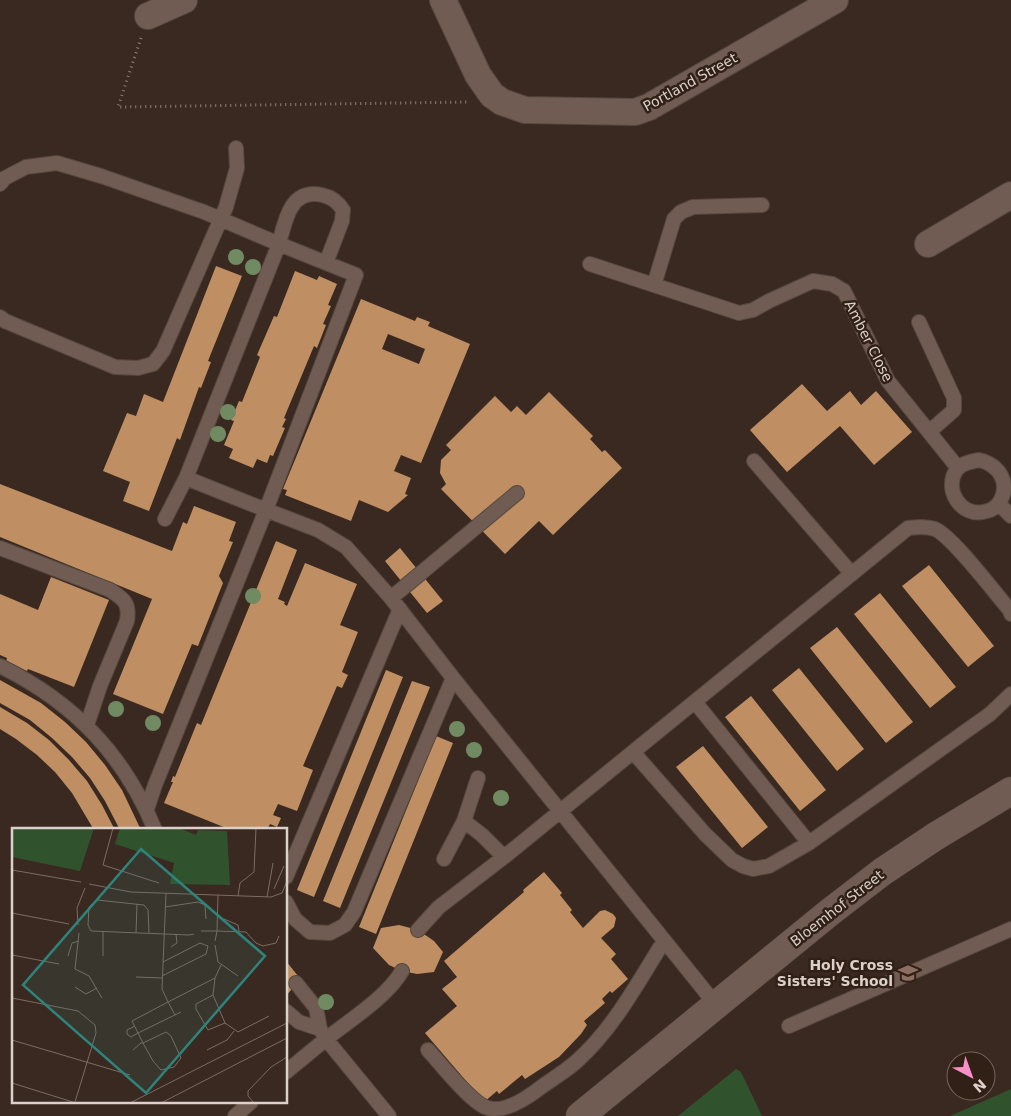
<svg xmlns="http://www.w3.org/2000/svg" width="1011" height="1116" font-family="'DejaVu Sans',sans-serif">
<rect width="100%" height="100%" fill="#3a2920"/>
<path fill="#30532d" d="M736 1069 741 1072 762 1116H678Z
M1011 1089V1116H950Z"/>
<path fill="#bf8f63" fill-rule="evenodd" d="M216 266 242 276 208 361 211 362 201 388 199 387 180 440 177 438 149 511 123 501 130 482 103 471 127 413 136 416 144 394 163 402Z
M295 271 317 280 319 276 337 284 328 305 331 306 323 324 326 325 317 348 314 346 284 418 286 419 282 427 285 428 273 456 270 455 267 463 257 459 253 468 229 458 233 449 224 445 234 421 231 420 239 401 242 402 260 357 257 355 274 316 277 317Z
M361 299 415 321 417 317 430 322 428 326 470 344 421 463 401 455 394 471 411 478 405 494 408 495 388 512 359 500 351 521 285 495 287 490 283 489ZM388 334 425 349 419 364 382 349Z
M802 384 827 411 850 391 861 405 876 391 912 432 874 465 840 426 787 472 750 430Z
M549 392 593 436 590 439 602 452 605 450 622 468 553 535 539 521 505 554 441 489 446 484 440 473 441 460 451 450 446 445 495 396 511 412 517 406 526 415Z
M0 484 172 551 183 522 187 524 194 506 236 522 229 541 233 542 219 576 223 583 198 646 192 644 163 714 113 694 152 599 0 537Z
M276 541 297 550 278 599 285 602 284 604 287 606 305 563 357 584 340 625 358 632 342 672 348 675 342 688 337 686 303 766 313 770 297 811 278 804 273 815 281 818 277 827 270 824 267 830H231L164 803 173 782H171L173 776 175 777 197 723 201 725Z
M400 548 443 601 427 613 385 561Z
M929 565 994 646 968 667 902 586Z
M51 577 109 600 74 687 28 669 27 671 6 662 7 658 0 655V594L38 610Z
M880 593 956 687 930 708 854 614Z
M837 627 913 722 886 743 810 648Z
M799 668 864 749 837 771 772 690Z
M386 670 403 677 314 897 297 890Z
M0 680 41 703 65 722 86 742 105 765 122 790 141 830H120L105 801 90 778 72 757 52 738 30 720 0 703Z
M412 681 430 687 340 908 323 901Z
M751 696 826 790 800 811 725 717Z
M0 707 27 723 49 740 69 760 87 781 102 805 115 830H94L72 793 55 772 37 755 16 739 0 729Z
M436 736 453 743 376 934 359 927Z
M703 746 768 827 742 848 676 767Z
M544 872 562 893 560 895 572 910 570 912 583 928 600 911 605 910 613 914 616 918 614 927 601 938 616 954 611 959 628 979 612 993 610 991 602 999 605 1003 584 1021 587 1025 581 1034 559 1057 525 1079 522 1075 499 1094 497 1091 484 1102 425 1033 457 1006 442 989 457 977 444 961 524 892 523 890Z
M399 925 418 930 434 941 443 952 434 972 417 974 402 971 389 965 373 948 381 928Z
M286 961 298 976 295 985 286 996Z"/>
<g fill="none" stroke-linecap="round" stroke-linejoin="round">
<defs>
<path id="lane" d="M0 184 5 178 26 167 57 163 101 176 204 212 279 244C285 221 290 188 322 195 332 197 338 202 343 210L342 221 326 263
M590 264 739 313 753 310 769 301 813 281 832 284 844 291 888 381 958 468
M654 285 674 219 681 212 693 207 762 205
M0 317 5 321 115 367 138 368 153 364 163 351 226 207 237 168 236 148
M919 322 954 398V410L929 432
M979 460C1000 465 1011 484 999 503 996 507 992 510 987 511 962 520 941 488 958 468 963 463 973 461 979 460Z
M754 461 852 574
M999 504 1011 516
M165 519 186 478 279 244 356 275 266 510 186 478
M0 548 110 590C124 599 130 603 127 621L100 686 87 725
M391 598 517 493
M0 666C73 702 124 754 155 830
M695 702 809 843
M633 752 705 834 732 860 743 866 753 869 769 866 809 843 990 714 1011 694
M478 778 464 821 482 835 504 857
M147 809 155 785 266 510 318 530 346 547 391 598 453 678 717 1006
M444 859 464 821
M286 877 400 609
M286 902 295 919 310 932 330 933 345 925 354 912 453 678
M418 930 439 907 504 857 908 528C918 527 925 526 935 529 953 537 994 592 1009 609L1011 614
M296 983 316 1008 320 1029 326 1039C350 1020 387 997 402 971
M286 1011 299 1022 320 1029
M789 1026 1011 929
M428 1050C440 1063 472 1104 488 1108 505 1113 527 1098 540 1088 552 1079 566 1071 577 1061 614 1028 638 982 664 941
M286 1072 326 1039 389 1116
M235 1116 251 1102"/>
<path id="street" d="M443 0 478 75 492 95 502 102 525 110 635 112 649 107 835 0
M148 16 184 0
M928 244 1011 195"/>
<path id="secondary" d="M580 1116 830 912 882 872 936 836 1011 791"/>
</defs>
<use href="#lane" stroke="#55473f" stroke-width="16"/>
<use href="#street" stroke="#55473f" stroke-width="28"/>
<use href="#secondary" stroke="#55473f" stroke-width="29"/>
<path stroke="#8f8079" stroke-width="3" stroke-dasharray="1 4" stroke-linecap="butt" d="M141 38 118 107 469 102"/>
<use href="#lane" stroke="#705c52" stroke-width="14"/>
<use href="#street" stroke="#705c52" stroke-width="26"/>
<use href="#secondary" stroke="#705c52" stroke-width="28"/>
</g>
<g fill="#708b61">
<circle cx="236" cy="257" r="8"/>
<circle cx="253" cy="267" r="8"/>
<circle cx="228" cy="412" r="8"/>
<circle cx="218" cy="434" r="8"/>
<circle cx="253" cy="596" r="8"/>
<circle cx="116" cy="709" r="8"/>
<circle cx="153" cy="723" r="8"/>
<circle cx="457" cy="729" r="8"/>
<circle cx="474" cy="750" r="8"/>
<circle cx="501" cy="798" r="8"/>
<circle cx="326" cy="1002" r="8"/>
</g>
<defs>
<symbol id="school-bare" viewBox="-9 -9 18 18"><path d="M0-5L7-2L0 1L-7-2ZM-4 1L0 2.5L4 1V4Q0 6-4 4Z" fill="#8d6e63" stroke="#302016" stroke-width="2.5" paint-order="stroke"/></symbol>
</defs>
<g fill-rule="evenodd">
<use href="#school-bare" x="894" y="959" width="28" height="28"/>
</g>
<g text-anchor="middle" stroke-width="5" stroke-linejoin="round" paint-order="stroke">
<g font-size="14" fill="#dcd0ca" stroke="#302016">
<text transform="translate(690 82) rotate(-29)" y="5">Portland Street</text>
<text transform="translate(869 341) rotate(63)" y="5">Amber Close</text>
<text transform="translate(837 908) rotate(-38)" y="5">Bloemhof Street</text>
</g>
<g font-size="14" font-weight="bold" fill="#dcd0ca" stroke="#302016" text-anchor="end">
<text x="893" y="970">Holy Cross<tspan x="893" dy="16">Sisters' School</tspan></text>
</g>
</g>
<g transform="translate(12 828)">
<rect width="275" height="275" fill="#3a2920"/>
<path d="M0 0H82L68 43 0 29ZM108 0H167L184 7 186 2 215 3 218 57 158 56 162 35 103 16Z" fill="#30532d"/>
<path fill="none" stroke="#7b6c64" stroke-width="1" d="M101 0 91 37 147 55M0 42 69 54M77 56 119 64 259 69 270 65 275 53M262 61 272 38M154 65 150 161 156 174 203 150M206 67 205 103 234 104 244 115 251 118 264 115 267 108M226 68 228 55 242 44 244 0M255 69 261 35M153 79 186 74 193 77 194 91M0 85 57 96M212 91 226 97 227 103M66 97 65 80 73 60M189 103H205L203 113M67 105 63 141 77 148 90 170M124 105 125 76M137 105 136 82 132 77 85 72 77 79 76 97 79 103 177 107 182 106M203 117 206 134 226 148M159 119 165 115 164 106M0 127 47 136M56 128 60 115 67 113M91 128V104M209 137 203 150 201 167 213 195 226 204 257 188M150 148 194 126 196 118 188 115 151 134M124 149 150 150M63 159 74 166 85 160M201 167 184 176V181L196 202 213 195M0 170 66 183 83 197 84 205 63 274M163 187 156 174 120 193 126 205 169 184M0 212 118 247M121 222 129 215H131L152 205 154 204 159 208 169 230 162 239 149 242 141 233 132 217 126 205 119 209 115 206V202L123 198M195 222 215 212 222 203M0 255 64 275M118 275 275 195M149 275 275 210M242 275 236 268V263L259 239 275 229"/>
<path fill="#2e847c" fill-opacity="0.15" stroke="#2e847c" stroke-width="2.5" d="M129 21 253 128 134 265 11 157Z"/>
<rect width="275" height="275" fill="none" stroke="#dcd0ca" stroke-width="2.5"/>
</g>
<g transform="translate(971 1076) rotate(139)"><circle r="24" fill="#302016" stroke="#75665e"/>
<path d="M0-4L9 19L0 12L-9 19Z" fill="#fa8fc7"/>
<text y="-8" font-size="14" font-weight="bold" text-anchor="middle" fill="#dcd0ca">N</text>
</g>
</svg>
